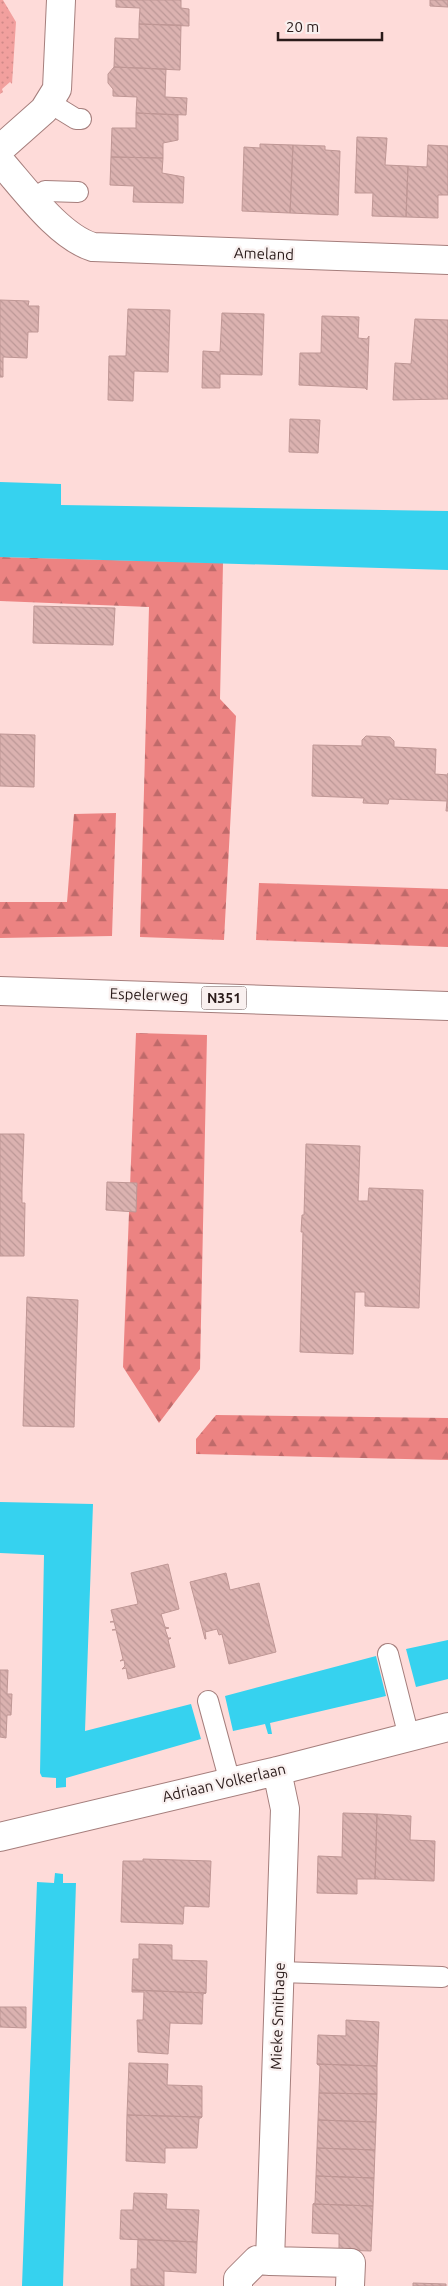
<svg xmlns="http://www.w3.org/2000/svg" width="448" height="2286" font-family="Ubuntu,sans-serif">
<defs>
<pattern id="forest-firs" width="22" height="20" patternUnits="userSpaceOnUse" patternTransform="scale(1.25)"><rect width="22" height="20" fill="#ec8382"/><path d="M5 1l3.5 6h-7zM16 11l3.5 6h-7z" fill="#bf6a6a"/></pattern>
<pattern id="park-dots" width="8" height="8" patternUnits="userSpaceOnUse" patternTransform="scale(1.25)"><rect width="8" height="8" fill="#f2a09e"/><path d="M2 2h.1M6 6h.1" fill="none" stroke="#d08988" stroke-width="1.8" stroke-linecap="round"/></pattern>
<pattern id="building-back-hatch" width="6" height="6" patternUnits="userSpaceOnUse" patternTransform="scale(1.25)"><rect width="6" height="6" fill="#dbb2b0"/><path d="M-1 5l2 2M0 0l6 6M5-1l2 2" fill="none" stroke="#bc9897"/></pattern>
</defs>
<rect width="100%" height="100%" fill="#fedbd9"/>
<path fill="url(#forest-firs)" d="M0 557 223 563 220 699 236 716 224 940 140 937 149 607 0 601Z
M116 813 112 936 0 938V902H67L74 814Z
M259 883 448 889V947L256 940Z
M136 1033 207 1035 200 1369 159 1423 123 1367Z
M216 1415 448 1418V1460L196 1454V1439Z"/>
<path fill="url(#park-dots)" d="M0 0H3L16 22 12 84 10 82 2 89 3 92 0 94Z"/>
<path fill="#36d2ef" d="M0 482 61 484V505L448 511V570L0 557Z
M0 1502 93 1504 85 1731 191 1704 201 1739 66 1778V1787L56 1788V1778L42 1777 40 1773 44 1555 0 1553Z
M448 1640V1679L416 1687 406 1649Z
M376 1656 386 1696 270 1723 272 1734H268L265 1724 233 1731 225 1696Z
M55 1873 63 1874V1883H76L63 2286H22L37 1882 54 1883Z"/>
<path fill="url(#building-back-hatch)" stroke="#bf9795" d="M116 0H181V8L189 9V26L139 24 140 8 116 7Z
M430 0H448V7L430 6Z
M139 24 181 25 180 70 114 67 115 38 139 39Z
M114 67 166 69 165 97 187 98 186 115 136 113 137 97 113 96V89L108 83V74Z
M136 113 178 115V140L163 143V158L111 157 112 128H136Z
M357 137 387 138 385 165 408 166 406 217 372 216 373 193H355Z
M260 144 293 145 290 213 242 211 244 147 260 148Z
M293 145 325 146V150L340 151 338 215 290 213Z
M428 145 448 146V195H438V218L406 217 408 166 427 167Z
M111 157 163 158 162 173 184 177 183 203 133 202 134 186 110 185Z
M0 300 29 301 28 306H39L38 332H28L27 358 3 357V377H0Z
M128 309 170 310 168 372 134 371 133 401 108 400 109 356H126Z
M222 313 264 314 262 375 220 374V388H202L203 351 220 352Z
M322 316 359 317 358 338 367 339 369 336 367 390 365 388 299 385 300 353H321Z
M415 319 448 320V399L393 400 395 363 411 364Z
M290 419 320 420 318 453 289 452Z
M34 606 115 608 113 645 33 643Z
M0 734 35 735 34 787 0 786Z
M366 736 390 737 394 741V747L436 749 435 774 448 775V773V811H446L447 801 389 799 388 804 363 803 364 798 312 796 313 745 362 746V740Z
M0 1134H24L22 1188V1203H25L24 1256H0Z
M306 1144 360 1146 358 1201H368L369 1188 423 1190 419 1308 365 1306V1292H355L353 1354 300 1352 303 1232H301L302 1215H304Z
M107 1182 137 1183 136 1212 106 1210Z
M27 1297 78 1300 74 1427 23 1426Z
M168 1564 179 1609 161 1614 165 1627 169 1628 165 1629 168 1638H171L168 1640 175 1667 128 1679 126 1668 122 1669 125 1666 124 1660 120 1661 123 1659 116 1630H112L116 1629 114 1622H110L114 1621 111 1610 138 1604 131 1573Z
M226 1573 230 1590 259 1583 276 1652 229 1664 222 1634 219 1635 217 1629 205 1632 206 1639H205L190 1582Z
M0 1670H8L7 1694H12L11 1715H7L6 1738 0 1737Z
M343 1813 377 1814 375 1879H357V1894L317 1893 318 1856 342 1857Z
M377 1814 411 1816 410 1840 435 1841 434 1881 375 1879Z
M143 1859 211 1861 209 1907 184 1906 183 1924 121 1922 123 1861H143Z
M139 1944 172 1945V1960L207 1961 206 1993 132 1990 133 1959H139Z
M132 1990 206 1993 203 1994 202 2024 170 2023 168 2054 138 2052 137 2020H143L144 1992H132Z
M0 2007H26V2028L0 2027Z
M346 2020 379 2022 377 2066 317 2064 318 2035 346 2036Z
M129 2063 168 2064 167 2085 202 2086V2117L127 2115Z
M317 2064 377 2066V2094L319 2093 320 2066Z
M319 2093 377 2094 376 2122 318 2120Z
M127 2115 202 2117 199 2119 197 2148H165V2163L126 2161Z
M318 2120 376 2122 375 2150 317 2148Z
M317 2148 375 2150 374 2178 316 2176Z
M316 2176 374 2178 373 2206 313 2204 315 2203Z
M134 2193 167 2194 166 2209 199 2210 197 2242 120 2239 121 2210H133Z
M313 2204 373 2206 371 2251 339 2250V2234L312 2233Z
M138 2239 197 2242 196 2273 164 2271V2286H131V2269H137Z
M413 2283 446 2284V2286H413Z"/>
<g fill="none" stroke-linecap="round" stroke-linejoin="round">
<defs>
<path id="service" d="M50 103 76 119H81
M35 200 45 191 78 192
M388 1654 409 1737
M208 1701 230 1782
M279 1972 442 1977"/>
<path id="minor" d="M0 149 44 110 57 89 61 0
M0 161C24 188 59 237 93 247L448 260
M0 1837 277 1771 448 1727
M270 2261 351 2263 350 2286
M238 2286V2279L257 2260 270 2261 285 1809 277 1771"/>
<path id="primary" d="M0 991 448 1006"/>
</defs>
<use href="#service" stroke="#a57e7c" stroke-width="22"/>
<use href="#minor" stroke="#a57e7c" stroke-width="30"/>
<use href="#primary" stroke="#a57e7c" stroke-width="30"/>
<use href="#service" stroke="#fff" stroke-width="20"/>
<use href="#minor" stroke="#fff" stroke-width="28"/>
<use href="#primary" stroke="#fff" stroke-width="28"/>
</g>
<g text-anchor="middle" stroke-width="4.5" stroke-linejoin="round" paint-order="stroke">
<rect fill="#f9f0ef" stroke="#685b5a" stroke-width="1" x="201.5" y="986.5" width="45" height="23" rx="4"/>
<g font-size="14" font-weight="bold" fill="#2a1b1a">
<text x="224" y="1003">N351</text>
</g>
<g font-size="15" fill="#2a1b1a" stroke="#f9f0ef">
<text transform="translate(264 254) rotate(2)" y="5">Ameland</text>
<text transform="translate(149 995) rotate(2)" y="5">Espelerweg</text>
<text transform="translate(224 1783) rotate(-13)" y="5">Adriaan Volkerlaan</text>
<text transform="translate(278 2016) rotate(-88)" y="5">Mieke Smithage</text>
</g>
</g>
<path d="M278 32v8h104v-8" fill="none" stroke="#2a1b1a" stroke-width="2.5"/>
<text x="286" y="32" font-size="15" fill="#2a1b1a" stroke="#f9f0ef" stroke-width="4" paint-order="stroke">20 m</text>
</svg>
